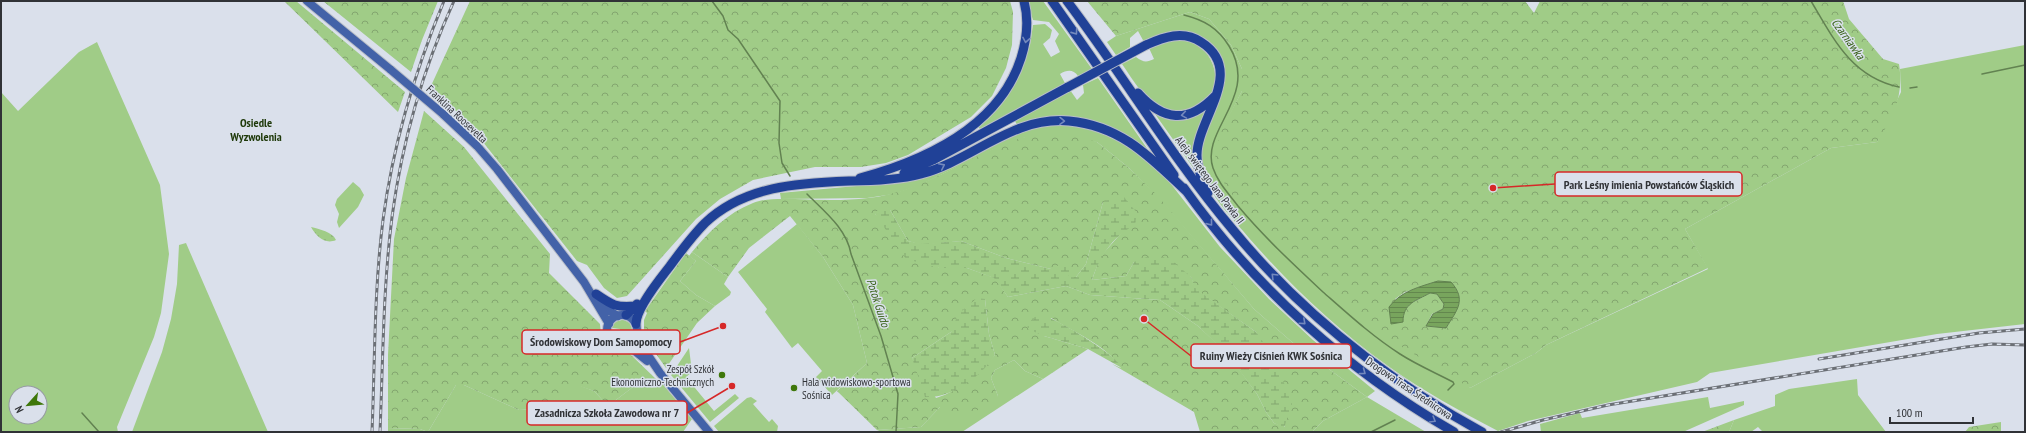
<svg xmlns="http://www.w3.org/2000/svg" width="2026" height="433" font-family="'PT Sans Narrow',sans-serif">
<defs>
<pattern id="forest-crowns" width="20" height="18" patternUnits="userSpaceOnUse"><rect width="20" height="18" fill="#a0cc87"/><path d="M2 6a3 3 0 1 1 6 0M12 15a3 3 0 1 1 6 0" fill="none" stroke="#83a66f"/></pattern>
<pattern id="wetland-marsh" width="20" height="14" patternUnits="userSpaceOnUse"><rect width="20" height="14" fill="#a0cc87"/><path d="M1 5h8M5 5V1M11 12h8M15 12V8" fill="none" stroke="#83a66f"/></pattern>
<pattern id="water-rules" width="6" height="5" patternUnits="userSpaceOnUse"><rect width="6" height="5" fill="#78a55d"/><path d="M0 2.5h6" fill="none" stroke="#63874e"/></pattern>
</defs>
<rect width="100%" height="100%" fill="#dae0eb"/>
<path fill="#a0cc87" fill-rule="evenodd" d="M1027 1H1043L1092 69 1078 76C1073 69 1067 70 1060 74L1066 85 981 131 978 126 994 112 1011 89 1030 45 1033 25 1045 24 1052 30 1050 38 1043 44 1051 57 1060 52 1055 41 1059 34 1049 22 1033 20Z
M1190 12 1209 19 1231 45 1242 69V91L1220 134 1470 388 1536 353 1546 345 1708 269 1685 229 1831 148 1877 142 1901 92 1900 69 2025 45V324L1937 334 1710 373 1697 382 1528 421 1498 431C1460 411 1423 391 1388 366 1336 329 1290 285 1249 238 1235 221 1216 203 1207 182 1204 176 1200 165 1201 159 1202 123 1237 90 1218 54 1214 47 1209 41 1201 37 1182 26 1162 32 1144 42L1138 31 1130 38V47L1116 55 1107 42 1116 36Z
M1177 39C1184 40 1192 41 1198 45 1217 58 1224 91 1201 105 1198 107 1193 108 1190 109 1180 113 1170 113 1160 108 1143 98 1133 80 1122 64L1136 57C1143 62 1146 63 1154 59L1149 48Z
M97 42 160 185 169 254 161 313 154 337 117 427 118 432H1V92L18 111 79 52ZM16 393H40V417H16Z
M1098 78 1151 154 1095 123 1017 125 1015 121 1070 90 1077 100 1084 93 1083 85Z
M1208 108 1195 168 1194 169 1155 114C1177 114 1188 125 1208 108Z
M1071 124 1097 129 1127 143 1164 175 1220 247 1269 299 1313 340 1375 391 1367 397 1426 432H1312L1323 421 1367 397 1292 342 1254 309 1158 197 1129 168 1097 142 1026 137 992 150 920 185 894 194 867 198 781 199 780 193 900 182 1031 127Z
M353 182 360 188 364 195 358 207 339 228 337 222 339 214 335 205 337 199Z
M797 224 823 257 853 305 867 363 832 395 816 377 822 371 798 343 792 348 765 312 767 309 738 272Z
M186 243 268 432H132L162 352 171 319 177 284 179 245Z
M692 252 728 277 724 284 731 292 730 295 715 306 696 295 680 281 696 261 689 256Z
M624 320 630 323 633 332 626 339 617 338 614 335 621 332 620 329 612 328C613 322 618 320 624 320Z
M689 348 692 372 686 377 714 411 735 394 739 398 710 422 671 375Z
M1014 360 1025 371 1043 379 962 432H882L877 430 921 427 940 407 998 396 991 378 995 370Z
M1857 379 1858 395 1886 432H1763L1758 427 1751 432H1729L1734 420 1775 406V395L1789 389Z
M657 380 660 381 692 419 683 432H388V428L420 429 428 432 456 385H464L519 410 538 409 578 385 594 391 608 406 633 387Z
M751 397 757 401 753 404 769 422 772 419 778 426 777 432H719L714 426 747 398Z
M1708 397 1710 408 1744 401V405L1683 432H1541L1540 424 1580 413 1582 418Z"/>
<path fill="url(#forest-crowns)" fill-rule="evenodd" d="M284 1H296L405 92 398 112Z
M323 1H438L422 40 411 72Z
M470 1H1010L1013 12 1012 45 1006 68 992 96 971 117 908 155 886 163 861 167H815L753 180 720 199 696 219 627 296 617 298 604 288 587 265 577 261 464 118 430 88Z
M1087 1H1525L1534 13 1540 1H1843L1849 19 1883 59 1899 64C1904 95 1894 116 1877 142L1831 148 1685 229 1708 268 1546 345 1536 353 1470 388 1369 327 1285 252 1235 199 1220 177 1215 159 1219 134 1242 91V69L1231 45 1209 19 1190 12 1116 36ZM1438 281 1454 314 1446 328 1426 326 1432 314 1443 309 1444 304 1437 294 1430 293 1410 304 1403 312 1395 299 1405 292Z
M424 111 464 147 550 254 549 273 600 324 601 334 606 343 613 349 629 353 657 380 633 387 608 406 594 391 579 386 538 409 519 410 464 385H456L428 432 420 429 388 428V355L394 239 406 178Z
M1049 133 1073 135 1097 142 1129 168 1159 197 1254 309 1292 342 1367 397 1323 421 1312 432H1200L1194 412 1112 364 1121 368C1106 345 1074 332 1051 318L1044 336 1088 349 1043 379 1025 371 1014 360 995 370 991 378 998 396 987 407 957 417 940 407 921 427 877 430 837 391 867 363 853 305 823 257 790 216 749 248 728 277 692 252C709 232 727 213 753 203 765 198 781 199 795 199 819 200 844 201 868 198 926 192 970 153 1025 137 1033 135 1041 134 1049 133ZM1103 202 1124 230 1100 257 1092 280 1126 276 1134 262 1191 277 1195 289 1256 332 1285 427 1274 423 1266 412 1257 394 1228 354 1198 326 1160 300 1090 295 1066 286 1008 297 995 278 967 268H939L875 214 890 210 908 241 922 245 961 241 1006 258 1051 269 1068 277H1076L1086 264ZM985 299 989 334 995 355C978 374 961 390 936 398L912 358 951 332Z
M686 253 696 261 680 281 696 295 715 306 697 323 666 368 644 337V320L647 313 645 311Z
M1734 420 1729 432H1702Z
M2001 422V432H1965L1969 427Z"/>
<path fill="url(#wetland-marsh)" d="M1114 196 1124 197 1137 213 1135 225C1113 236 1099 257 1092 280L1126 276 1134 262 1152 255 1163 257 1175 263 1191 277 1196 289 1256 332 1275 359 1292 404 1284 428 1274 423 1266 412 1257 394 1227 354 1198 326 1160 300 1090 295 1066 286 1008 297 994 278 967 268H939L906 259 875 214 878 210H890L908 241 922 244 961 241 1006 258 1051 269 1065 262 1071 270 1068 277H1076L1086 264 1103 202Z
M311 227C319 229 333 232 336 240 325 245 316 236 311 227Z
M977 298 985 299 989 334 995 355C982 376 951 399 925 397L912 358 951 332 958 314Z
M1037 316C1042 317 1048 317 1052 319 1066 325 1118 356 1122 368L1088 349 1044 336 1028 329 1027 323Z"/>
<path fill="url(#water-rules)" stroke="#628251" d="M1438 281 1451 282C1467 300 1457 310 1446 328L1426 326 1433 314 1443 309 1444 304 1437 294 1430 293C1416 301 1403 303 1403 322L1391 324 1389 307C1401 291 1419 287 1438 281Z"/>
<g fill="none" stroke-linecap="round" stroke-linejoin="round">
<path stroke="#628251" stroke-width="1.5" d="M712 1 723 16 728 30 738 39 780 101 779 143 782 163 790 176
M1811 1C1834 40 1852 77 1899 87
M1184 15C1204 20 1218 28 1229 46 1260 96 1200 130 1213 168 1218 183 1229 194 1238 206 1264 237 1293 264 1323 292 1348 314 1372 336 1400 354 1417 365 1436 373 1453 382L1454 384 1448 390
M1982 74 2025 65
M1910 88 1917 87
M807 194C824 211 847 229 851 254L881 336 898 394 896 432
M82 413 99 432
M1371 432 1395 420"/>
<defs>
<path id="secondary" d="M307 1 391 70
M443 114 477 146 497 169 584 282 609 324
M600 299 611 312 618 316
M607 330a15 15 0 1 1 30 0a15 15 0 1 1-30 0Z
M635 336 660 373 709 432
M626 344 647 361"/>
<path id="primary" d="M1052 1 1174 175
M1067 1C1124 76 1172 158 1233 230 1302 314 1387 380 1482 432
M1146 45C1164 37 1183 30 1201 42 1247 71 1196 120 1197 156 1197 169 1203 182 1208 193
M1138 93C1163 121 1188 124 1215 96
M904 173 933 160 1068 87
M860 178C926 160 999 127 1021 58 1027 39 1029 20 1024 1
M1184 188C1255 288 1348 371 1454 432
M596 294C612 305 616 308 636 306
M626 315 637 304
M636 324C636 308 660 279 670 266 681 251 692 236 705 223 744 186 798 183 849 181 873 181 898 180 921 174 973 160 1012 116 1069 121 1122 126 1151 158 1187 192"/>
</defs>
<use href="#secondary" stroke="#b8bdc7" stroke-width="10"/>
<use href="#primary" stroke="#b8bdc7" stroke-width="11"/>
<use href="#secondary" stroke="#4362a8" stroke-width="8"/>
<use href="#primary" stroke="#204197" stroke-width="9"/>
<defs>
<path id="rail" d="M1819 359 1979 333 2025 329
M372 432C375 361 374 290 383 220 393 144 415 71 444 1
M380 432C383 360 383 288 392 217 402 142 423 69 454 1
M1501 432 1543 420 1608 405 1966 347 1992 344 2025 345"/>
</defs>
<use href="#rail" stroke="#6b6f75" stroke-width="3"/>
<use href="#rail" stroke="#dae0eb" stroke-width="1.5" stroke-dasharray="4.5" stroke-linecap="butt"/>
<defs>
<path id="secondary-bridge" d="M391 70 443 114"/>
<path id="primary-bridge" d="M1068 87 1146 45"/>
</defs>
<use href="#secondary-bridge" stroke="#b8bdc7" stroke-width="10" stroke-linecap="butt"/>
<use href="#primary-bridge" stroke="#b8bdc7" stroke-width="11" stroke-linecap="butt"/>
<use href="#secondary-bridge" stroke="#4362a8" stroke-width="8"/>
<use href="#primary-bridge" stroke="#204197" stroke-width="9"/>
</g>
<defs><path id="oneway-chevron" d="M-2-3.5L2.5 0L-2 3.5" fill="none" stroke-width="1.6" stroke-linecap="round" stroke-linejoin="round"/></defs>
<g stroke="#7489bd">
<use href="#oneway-chevron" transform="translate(1075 32) rotate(55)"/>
<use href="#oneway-chevron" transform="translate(1026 40) rotate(100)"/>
<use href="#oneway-chevron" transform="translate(1184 115) rotate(171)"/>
<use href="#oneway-chevron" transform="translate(1062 121) rotate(1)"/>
<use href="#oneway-chevron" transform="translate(942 166) rotate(-26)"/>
<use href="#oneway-chevron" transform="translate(1210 223) rotate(51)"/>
<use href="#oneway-chevron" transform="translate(1274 276) rotate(-135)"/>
<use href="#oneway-chevron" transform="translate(1303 322) rotate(42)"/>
<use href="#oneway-chevron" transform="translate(1363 372) rotate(37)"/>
<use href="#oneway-chevron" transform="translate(1433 420) rotate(31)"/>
</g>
<g fill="#3e770a" stroke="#dae0eb" stroke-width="1.5">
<circle cx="722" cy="375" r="4"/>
<circle cx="794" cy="388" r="4"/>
</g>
<g text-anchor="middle" stroke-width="3" stroke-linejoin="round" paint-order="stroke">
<g font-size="11" fill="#303236" stroke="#dae0eb">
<text transform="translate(457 114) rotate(43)" y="4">Franklina Roosevelta</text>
<text transform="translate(1210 180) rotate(53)" y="4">Aleja świętego Jana Pawła II</text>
<text transform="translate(1409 388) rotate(34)" y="4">Drogowa Trasa Średnicowa</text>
</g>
<g font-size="11" fill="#303236" stroke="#dae0eb" text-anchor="end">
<text x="714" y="373">Zespół Szkół<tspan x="714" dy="13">Ekonomiczno-Technicznych</tspan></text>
<text x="802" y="386" text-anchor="start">Hala widowiskowo-sportowa<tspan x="802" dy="13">Sośnica</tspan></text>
</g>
<g font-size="12" font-style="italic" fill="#335e12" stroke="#dae0eb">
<text transform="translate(1848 39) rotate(54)" y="4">Czarniawka</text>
<text transform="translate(878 303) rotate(72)" y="4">Potok Guido</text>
</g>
<g font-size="12" font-weight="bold" fill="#1e3909" stroke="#dae0eb">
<text x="256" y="127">Osiedle<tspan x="256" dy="14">Wyzwolenia</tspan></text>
</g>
</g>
<path fill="none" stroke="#d62828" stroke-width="1.5" d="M1493 188L1555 184M723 326L680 342M1144 319L1191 356M732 386L687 413"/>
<g fill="#d62828" stroke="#dae0eb" stroke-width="1.5">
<circle cx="1493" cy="188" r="4"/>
<circle cx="723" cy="326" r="4"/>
<circle cx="1144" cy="319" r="4"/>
<circle cx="732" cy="386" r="4"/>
</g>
<g fill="#dae0eb" stroke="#d62828" stroke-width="1.5">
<rect x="1555" y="172" width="187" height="24" rx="4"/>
<rect x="522" y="330" width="158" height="24" rx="4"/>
<rect x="1191" y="344" width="160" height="24" rx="4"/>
<rect x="527" y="401" width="160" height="24" rx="4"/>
</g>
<g font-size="12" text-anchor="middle" font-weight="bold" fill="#303236">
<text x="1649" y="189">Park Leśny imienia Powstańców Śląskich</text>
<text x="601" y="346">Środowiskowy Dom Samopomocy</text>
<text x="1271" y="360">Ruiny Wieży Ciśnień KWK Sośnica</text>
<text x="607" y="417">Zasadnicza Szkoła Zawodowa nr 7</text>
</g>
<rect width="2026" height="433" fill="none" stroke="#303236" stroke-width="4"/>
<g transform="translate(28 405) rotate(243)"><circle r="19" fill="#dae0eb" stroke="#969aa3"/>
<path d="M0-3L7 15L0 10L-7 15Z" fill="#3e770a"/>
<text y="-6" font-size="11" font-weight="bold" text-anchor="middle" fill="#303236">N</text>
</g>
<path d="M1890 417v6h83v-6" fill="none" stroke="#303236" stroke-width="2"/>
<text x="1896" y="417" font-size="12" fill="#303236" stroke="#dae0eb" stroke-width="3" paint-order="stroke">100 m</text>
</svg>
